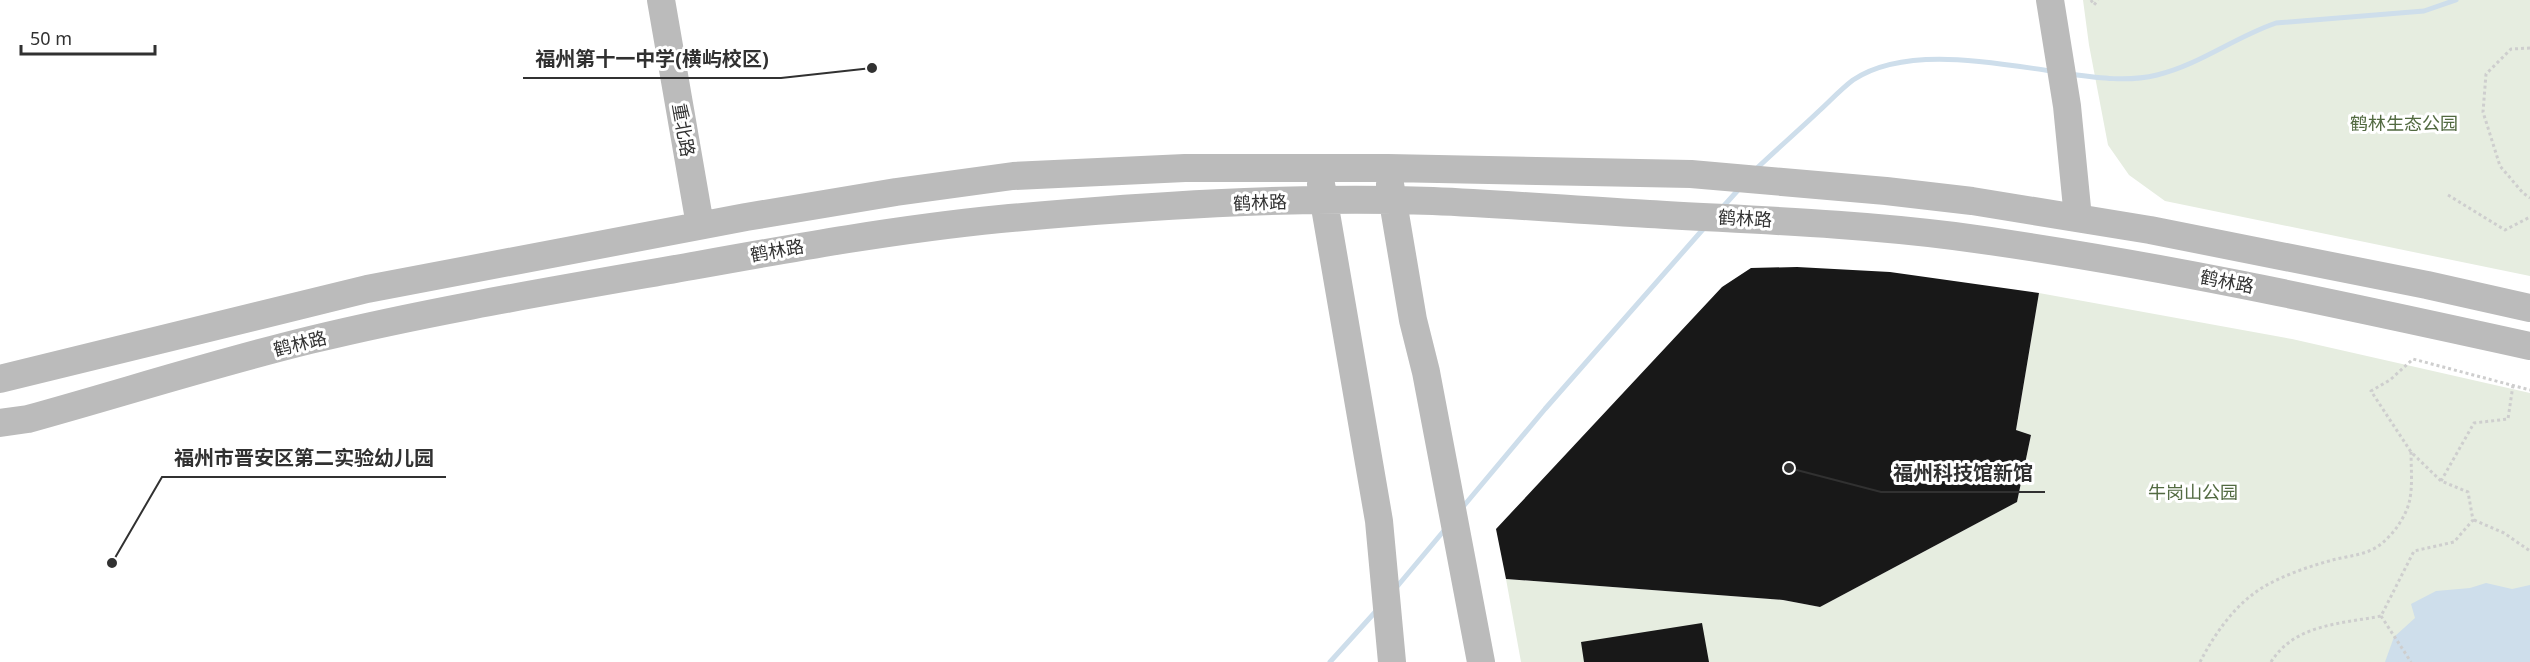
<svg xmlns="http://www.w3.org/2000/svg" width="2530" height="662" font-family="'Noto Sans','Noto Sans SC',sans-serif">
<rect width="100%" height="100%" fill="#fff"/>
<path fill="#e6ede0" d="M2083 0H2530V276L2165 201 2129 175 2108 145 2089 45Z
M2039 293 2292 339 2530 393V662H1521L1506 579 1783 600 1820 607 2017 502 2031 435 2016 430Z"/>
<path fill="#cedeeb" d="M2486 583 2512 589 2530 585V662H2385L2394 637 2415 618 2411 604 2436 591 2470 588Z"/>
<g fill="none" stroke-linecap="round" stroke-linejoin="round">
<path stroke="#cedeeb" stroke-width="5" d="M2070 74C2099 78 2128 82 2157 75 2199 65 2235 37 2276 23L2424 11 2456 0
M1755 170C1776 150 1798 131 1819 111 1830 101 1841 89 1853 80 1905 45 1994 63 2051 71
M1721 209 1739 189
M1462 508 1545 409 1705 227
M1395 589 1447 527
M1330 662 1377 610"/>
</g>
<path fill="#181818" d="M1797 267 1890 272 2039 293 2016 430 2031 435 2017 502 1820 607 1783 600 1506 579 1496 529 1722 287 1751 268Z
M1702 623 1709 662H1584L1581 642Z"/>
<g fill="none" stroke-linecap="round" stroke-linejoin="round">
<path stroke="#cecece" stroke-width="3" stroke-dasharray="3 3" stroke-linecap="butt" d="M2091 0 2094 5 2098 0
M2530 48 2511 49 2486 74 2483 112 2500 166 2523 193 2530 198
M2448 195 2505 230 2530 217
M2441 481 2474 423 2508 419 2513 385
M2474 520 2504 533 2530 551
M2381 616 2411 662
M2200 662C2215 633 2236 603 2265 586 2285 575 2307 567 2329 561 2342 557 2357 556 2369 551 2387 544 2404 521 2409 503 2413 488 2411 468 2411 452
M2271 662C2295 624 2340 624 2381 616L2414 551 2454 542 2473 520 2468 492 2441 481 2411 452 2371 391 2390 380 2413 359 2530 390"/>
<path stroke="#bbb" stroke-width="28" d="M661 0 700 225
M2050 0 2067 106 2078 218
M1321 184 1379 521 1392 662
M1390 184 1413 320 1426 372 1481 662
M0 379 367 289 746 217 896 192 1013 176 1185 168H1388L1691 174 1886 191 1972 201 2150 230 2427 285 2530 308
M0 423 28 419C122 393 216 363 310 340 438 309 568 288 698 265 798 247 899 229 1000 219 1144 206 1289 196 1433 201 1505 204 1577 210 1649 214 1751 220 1853 223 1954 236 2148 262 2339 304 2530 346"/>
</g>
<g text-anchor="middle" stroke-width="6" stroke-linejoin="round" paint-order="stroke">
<g font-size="18" fill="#526a41" stroke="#fff">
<text x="2404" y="130">鹤林生态公园</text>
<text x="2193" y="499">牛岗山公园</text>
</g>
<g font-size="18" fill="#313131" stroke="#fff">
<text transform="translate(683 130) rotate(80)" y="6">重北路</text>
<text transform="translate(1260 203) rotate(-2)" y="6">鹤林路</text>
<text transform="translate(1745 219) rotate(3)" y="6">鹤林路</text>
<text transform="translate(777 251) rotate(-10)" y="6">鹤林路</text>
<text transform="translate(2227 282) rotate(11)" y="6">鹤林路</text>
<text transform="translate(300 344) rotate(-14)" y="6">鹤林路</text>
</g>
</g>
<path fill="none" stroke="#313131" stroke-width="2" d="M872 68L781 78H523M112 563L162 477H446M1789 468L1881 492H2045"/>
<g fill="#313131" stroke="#fff" stroke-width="2">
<circle cx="872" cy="68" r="6"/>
<circle cx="112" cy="563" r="6"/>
<circle cx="1789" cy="468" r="6"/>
</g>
<g font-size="20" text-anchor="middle" font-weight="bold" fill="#313131" stroke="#fff" stroke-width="6" stroke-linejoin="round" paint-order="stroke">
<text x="652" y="66">福州第十一中学(横屿校区)</text>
<text x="304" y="465">福州市晋安区第二实验幼儿园</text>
<text x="1963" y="480">福州科技馆新馆</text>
</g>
<path d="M21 45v9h134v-9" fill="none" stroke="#313131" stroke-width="3"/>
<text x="30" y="45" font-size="18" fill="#313131" stroke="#ffffff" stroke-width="4.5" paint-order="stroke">50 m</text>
</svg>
